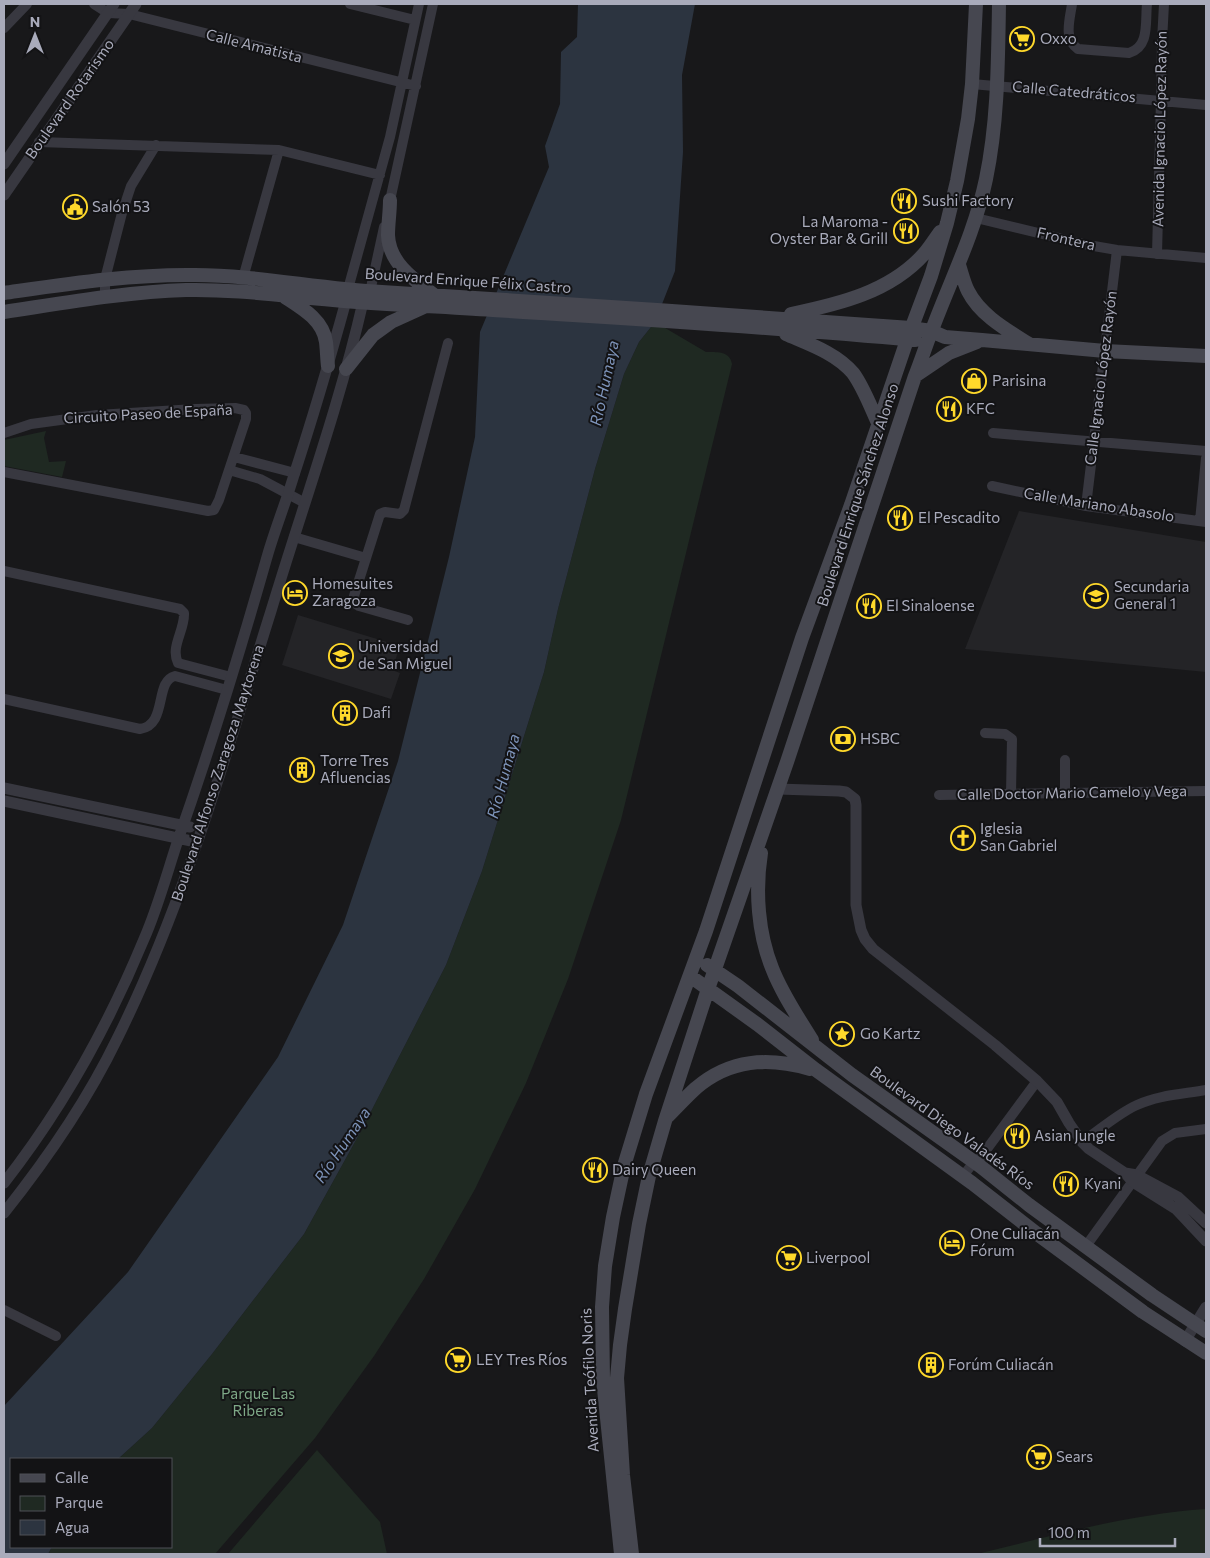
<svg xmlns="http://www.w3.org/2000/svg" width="1210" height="1558" font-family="Commissioner,sans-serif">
<rect width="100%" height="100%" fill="#18181a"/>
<path fill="#242427" d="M1019 511 1206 542V672L965 649Z
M298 615 400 646 392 670 400 673 391 699 282 665Z"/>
<path fill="#1f2922" d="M655 322 706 352C717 352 730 351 732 364L621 820 568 979 526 1083 475 1189 424 1279 374 1356 315 1438 215 1554H48L52 1547H171V1459H118L152 1428 212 1354 304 1234 361 1131 446 965 482 871 544 672 558 609 595 469 624 374 639 342Z
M46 431 44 438 49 462 66 461 62 477 4 466V440Z
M317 1450 380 1522 387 1554H228Z
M1206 1509V1554H977C1052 1536 1129 1514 1206 1509Z"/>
<path fill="#2c3440" d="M578 4H695L682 75 683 152 675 271 655 322 639 342 624 374 595 469 558 609 544 672 482 871 446 965 361 1131 304 1234 212 1354 152 1428 118 1459H11V1547H52L48 1554H4V1406L128 1272 278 1057 343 925 398 761 449 557 475 437 480 332 549 167 545 146 560 104 561 52 577 37Z"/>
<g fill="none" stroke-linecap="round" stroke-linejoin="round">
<path stroke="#383840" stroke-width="10" d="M94 4 108 13 129 14 416 86
M350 4 415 20
M1072 4C1070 19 1063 39 1078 49L1129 53C1150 47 1145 22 1147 4
M4 28 27 4
M972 84 1206 105
M39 142 279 150 380 175
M389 205 433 4
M976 218 1088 245 1117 250 1206 258
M1157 254 1161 100 1162 41 1164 4
M243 278 279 150
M348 289 390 137 419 4
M370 292 384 227
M105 297V279L122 213 131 186 156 145
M4 433 31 424 97 415 195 409 235 408 244 410 246 413V419L219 500 214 510 208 511 4 472
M993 433 1206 451
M234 457 295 473
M229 470 260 479 305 503
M992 486 1086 506 1206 522
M1086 506 1117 250
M1200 521 1206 458
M294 537 366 558
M4 571 180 609 184 613C185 630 170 647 178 663L231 677
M408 620 359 606 356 604 354 596 380 514 385 512 400 514 404 510 448 343
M4 699 140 729C168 725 154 681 175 676L227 690
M985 733 1005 734 1012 739 1011 794
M1065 793V760
M939 795 1206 791
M1082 1142C1100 1130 1117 1114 1137 1105 1158 1095 1184 1094 1206 1090
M963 1176 974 1162 981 1157 1037 1081
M1086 1246 1162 1141 1175 1133 1206 1129
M4 1310 56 1336"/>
<path stroke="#383840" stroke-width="11" d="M4 164 114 4
M4 195 136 4
M4 788 190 827
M778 789 839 791 846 792 855 799 856 805V905L861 930 865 939 873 949 995 1045 1037 1081 1057 1102 1069 1123 1082 1142 1089 1149 1125 1173 1133 1182 1176 1209 1206 1241
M4 801 196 842
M1125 1173 1137 1175 1178 1197 1206 1223
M4 1183C62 1109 108 1026 144 939 158 907 167 873 178 840 211 746 240 652 267 557 275 529 286 502 294 475 313 417 330 359 346 301
M4 1213C47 1159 87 1101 117 1039 184 904 226 754 271 611 302 508 339 407 363 302
M1185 1341 1206 1307"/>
<path stroke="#464750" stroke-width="14" d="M390 200C390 212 388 224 388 235 389 263 414 280 434 295
M959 265C962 274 964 283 968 291 980 315 1007 330 1029 344
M4 293C67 284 131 274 195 275 257 275 319 289 382 292 558 303 735 315 911 328L931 331 945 337 982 340 1105 351 1206 356
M285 297C302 308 323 320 326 342 327 350 327 358 328 366
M4 312C64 303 125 292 186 290 235 289 284 296 333 300 386 305 440 306 493 310 634 319 774 327 915 340
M791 314C839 304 890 292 924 254 930 247 935 239 940 232
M786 334C809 344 836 353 853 373 864 388 871 408 879 425
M346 369 373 335 391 322 424 307
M915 376 949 353 977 342
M761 853C755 891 758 933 772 968 782 994 798 1017 812 1040
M707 965 738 986 852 1075 980 1166 1029 1205 1152 1295 1206 1331
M690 976 757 1024 816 1070 972 1183 1036 1233 1143 1312 1206 1353
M668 1116C677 1107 686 1097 696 1088 730 1059 768 1057 810 1069
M621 1554 603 1379 602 1307 605 1266 613 1217 624 1166 646 1094 706 931 802 638 851 505 907 340 931 276 947 223 957 181 968 119 972 84 976 4
M632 1554 623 1475 617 1378 620 1345 625 1309 639 1224 649 1176 665 1121 708 989 787 762 915 376C921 361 926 345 932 330 951 279 975 232 986 179 998 121 998 62 999 4"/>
</g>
<defs>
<symbol id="supermarket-ring" viewBox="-11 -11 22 22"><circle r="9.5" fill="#131315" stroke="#ffd92b" stroke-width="1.5"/><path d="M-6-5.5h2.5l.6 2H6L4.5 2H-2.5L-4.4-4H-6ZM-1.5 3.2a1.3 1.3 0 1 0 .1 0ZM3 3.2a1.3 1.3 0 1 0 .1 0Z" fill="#ffd92b"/></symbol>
<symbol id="restaurant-ring" viewBox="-11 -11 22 22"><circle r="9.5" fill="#131315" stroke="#ffd92b" stroke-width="1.5"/><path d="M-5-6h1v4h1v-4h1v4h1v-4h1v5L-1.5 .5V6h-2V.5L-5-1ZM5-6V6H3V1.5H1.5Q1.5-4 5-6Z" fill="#ffd92b"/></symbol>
<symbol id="civic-ring" viewBox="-11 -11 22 22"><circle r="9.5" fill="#131315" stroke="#ffd92b" stroke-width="1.5"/><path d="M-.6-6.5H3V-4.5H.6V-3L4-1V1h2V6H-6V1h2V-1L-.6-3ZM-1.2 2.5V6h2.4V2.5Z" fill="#ffd92b"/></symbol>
<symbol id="shop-ring" viewBox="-11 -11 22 22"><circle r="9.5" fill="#131315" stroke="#ffd92b" stroke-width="1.5"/><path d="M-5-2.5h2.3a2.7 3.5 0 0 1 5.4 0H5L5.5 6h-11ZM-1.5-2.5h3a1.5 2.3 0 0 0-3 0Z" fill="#ffd92b"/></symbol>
<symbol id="hotel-ring" viewBox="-11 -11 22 22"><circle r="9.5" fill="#131315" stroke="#ffd92b" stroke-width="1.5"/><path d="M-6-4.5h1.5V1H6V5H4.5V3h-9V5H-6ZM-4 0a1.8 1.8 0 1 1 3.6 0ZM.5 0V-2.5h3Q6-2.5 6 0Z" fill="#ffd92b"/></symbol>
<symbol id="school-ring" viewBox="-11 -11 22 22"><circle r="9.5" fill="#131315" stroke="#ffd92b" stroke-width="1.5"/><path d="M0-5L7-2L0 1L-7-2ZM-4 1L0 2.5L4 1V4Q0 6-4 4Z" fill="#ffd92b"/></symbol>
<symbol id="university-ring" viewBox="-11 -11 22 22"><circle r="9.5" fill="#131315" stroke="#ffd92b" stroke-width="1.5"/><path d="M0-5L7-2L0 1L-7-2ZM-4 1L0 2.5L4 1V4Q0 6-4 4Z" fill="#ffd92b"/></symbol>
<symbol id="building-ring" viewBox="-11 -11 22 22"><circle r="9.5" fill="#131315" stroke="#ffd92b" stroke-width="1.5"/><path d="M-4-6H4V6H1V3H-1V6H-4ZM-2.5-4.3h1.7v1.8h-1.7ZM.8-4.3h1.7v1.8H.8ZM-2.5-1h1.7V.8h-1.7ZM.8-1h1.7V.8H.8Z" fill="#ffd92b"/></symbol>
<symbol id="bank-ring" viewBox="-11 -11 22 22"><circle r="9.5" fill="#131315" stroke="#ffd92b" stroke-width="1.5"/><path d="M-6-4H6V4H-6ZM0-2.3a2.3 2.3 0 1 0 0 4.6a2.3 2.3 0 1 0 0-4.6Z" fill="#ffd92b"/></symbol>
<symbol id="church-ring" viewBox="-11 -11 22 22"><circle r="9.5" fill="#131315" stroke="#ffd92b" stroke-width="1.5"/><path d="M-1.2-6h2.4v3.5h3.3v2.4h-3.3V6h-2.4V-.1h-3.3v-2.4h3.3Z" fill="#ffd92b"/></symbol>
<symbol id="sight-ring" viewBox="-11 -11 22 22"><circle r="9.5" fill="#131315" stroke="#ffd92b" stroke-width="1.5"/><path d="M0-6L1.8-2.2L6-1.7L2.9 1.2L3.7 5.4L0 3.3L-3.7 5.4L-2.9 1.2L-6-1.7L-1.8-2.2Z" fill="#ffd92b"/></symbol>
</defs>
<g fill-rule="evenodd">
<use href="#supermarket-ring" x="1008" y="25" width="28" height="28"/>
<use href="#restaurant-ring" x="890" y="187" width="28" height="28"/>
<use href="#civic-ring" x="61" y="193" width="28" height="28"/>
<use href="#restaurant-ring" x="892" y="217" width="28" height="28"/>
<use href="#shop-ring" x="960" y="367" width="28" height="28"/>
<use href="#restaurant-ring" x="935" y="395" width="28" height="28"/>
<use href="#restaurant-ring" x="886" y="504" width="28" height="28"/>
<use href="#hotel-ring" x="281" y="579" width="28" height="28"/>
<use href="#school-ring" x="1082" y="582" width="28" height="28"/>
<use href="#restaurant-ring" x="855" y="592" width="28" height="28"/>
<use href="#university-ring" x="327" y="642" width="28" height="28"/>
<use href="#building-ring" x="331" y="699" width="28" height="28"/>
<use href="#bank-ring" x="829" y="725" width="28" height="28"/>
<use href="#building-ring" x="288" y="756" width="28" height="28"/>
<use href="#church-ring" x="949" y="824" width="28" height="28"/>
<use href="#sight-ring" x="828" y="1020" width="28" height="28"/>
<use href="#restaurant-ring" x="1003" y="1122" width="28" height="28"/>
<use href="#restaurant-ring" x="581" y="1156" width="28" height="28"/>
<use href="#restaurant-ring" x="1052" y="1170" width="28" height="28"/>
<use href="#hotel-ring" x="938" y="1229" width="28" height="28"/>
<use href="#supermarket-ring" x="775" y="1244" width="28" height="28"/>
<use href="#supermarket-ring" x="444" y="1346" width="28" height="28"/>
<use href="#building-ring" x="917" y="1351" width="28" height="28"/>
<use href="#supermarket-ring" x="1025" y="1443" width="28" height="28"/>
</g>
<g text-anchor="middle" stroke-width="4" stroke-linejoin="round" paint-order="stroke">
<g font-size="15" fill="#a9abbb" stroke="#131315" text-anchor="start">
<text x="1040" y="44">Oxxo</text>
<text x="922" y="206">Sushi Factory</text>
<text x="92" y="212">Salón 53</text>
<text x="888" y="227" text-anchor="end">La Maroma -<tspan x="888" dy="17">Oyster Bar &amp; Grill</tspan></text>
<text x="992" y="386">Parisina</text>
<text x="966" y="414">KFC</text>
<text x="918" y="523">El Pescadito</text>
<text x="312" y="589">Homesuites<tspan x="312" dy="17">Zaragoza</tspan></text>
<text x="1114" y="592">Secundaria<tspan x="1114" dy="17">General 1</tspan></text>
<text x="886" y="611">El Sinaloense</text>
<text x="358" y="652">Universidad<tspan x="358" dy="17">de San Miguel</tspan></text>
<text x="362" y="718">Dafi</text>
<text x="860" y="744">HSBC</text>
<text x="320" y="766">Torre Tres<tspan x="320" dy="17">Afluencias</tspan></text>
<text x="980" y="834">Iglesia<tspan x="980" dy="17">San Gabriel</tspan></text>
<text x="860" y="1039">Go Kartz</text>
<text x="1034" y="1141">Asian Jungle</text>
<text x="612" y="1175">Dairy Queen</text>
<text x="1084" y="1189">Kyani</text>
<text x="970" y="1239">One Culiacán<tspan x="970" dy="17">Fórum</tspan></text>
<text x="806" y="1263">Liverpool</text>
<text x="476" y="1365">LEY Tres Ríos</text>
<text x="948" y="1370">Forúm Culiacán</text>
<text x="1056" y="1462">Sears</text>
</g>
<g font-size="15" fill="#a9abbb" stroke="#131315">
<text transform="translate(254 46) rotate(14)" y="5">Calle Amatista</text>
<text transform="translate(1074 92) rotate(5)" y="5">Calle Catedráticos</text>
<text transform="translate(70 99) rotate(-55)" y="5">Boulevard Rotarismo</text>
<text transform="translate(1160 129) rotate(-89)" y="5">Avenida Ignacio López Rayón</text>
<text transform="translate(1066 239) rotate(13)" y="5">Frontera</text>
<text transform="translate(468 281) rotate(4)" y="5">Boulevard Enrique Félix Castro</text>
<text transform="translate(1101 378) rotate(-83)" y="5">Calle Ignacio López Rayón</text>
<text transform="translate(148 414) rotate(-3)" y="5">Circuito Paseo de España</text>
<text transform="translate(858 495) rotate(-72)" y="5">Boulevard Enrique Sánchez Alonso</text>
<text transform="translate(1099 505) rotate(9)" y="5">Calle Mariano Abasolo</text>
<text transform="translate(218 773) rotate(-72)" y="5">Boulevard Alfonso Zaragoza Maytorena</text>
<text transform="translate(1072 793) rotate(-1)" y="5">Calle Doctor Mario Camelo y Vega</text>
<text transform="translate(952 1128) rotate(36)" y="5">Boulevard Diego Valadés Ríos</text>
<text transform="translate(590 1380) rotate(-93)" y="5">Avenida Teófilo Noris</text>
</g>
<g font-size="15" fill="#7ea887" stroke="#131315">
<text x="258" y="1399">Parque Las<tspan x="258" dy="17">Riberas</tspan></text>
</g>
<g font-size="16" font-style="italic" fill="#7d93b9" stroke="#131315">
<text transform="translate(604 383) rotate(-78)" y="6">Río Humaya</text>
<text transform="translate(503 776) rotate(-75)" y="6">Río Humaya</text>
<text transform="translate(342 1145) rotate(-56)" y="6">Río Humaya</text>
</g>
</g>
<rect width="1210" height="1558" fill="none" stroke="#a9abbb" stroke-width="10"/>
<rect x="10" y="1458" width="162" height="90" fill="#131315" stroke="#4f5057"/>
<rect x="20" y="1474" width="25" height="8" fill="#464750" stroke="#4f5057"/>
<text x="55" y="1483" font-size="15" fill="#a9abbb">Calle</text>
<rect x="20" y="1496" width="25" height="15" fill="#1f2922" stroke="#4f5057"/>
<text x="55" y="1508" font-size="15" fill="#a9abbb">Parque</text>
<rect x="20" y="1520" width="25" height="15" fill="#2c3440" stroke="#4f5057"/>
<text x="55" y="1533" font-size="15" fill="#a9abbb">Agua</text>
<g transform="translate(35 35)" stroke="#131315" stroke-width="4" paint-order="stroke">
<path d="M0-4L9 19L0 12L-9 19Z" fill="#a9abbb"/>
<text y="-8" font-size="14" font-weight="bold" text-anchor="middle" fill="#a9abbb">N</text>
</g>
<path d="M1040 1538v8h135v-8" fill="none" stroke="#a9abbb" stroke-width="2.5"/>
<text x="1048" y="1538" font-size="15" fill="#a9abbb" stroke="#131315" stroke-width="4" paint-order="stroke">100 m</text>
</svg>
